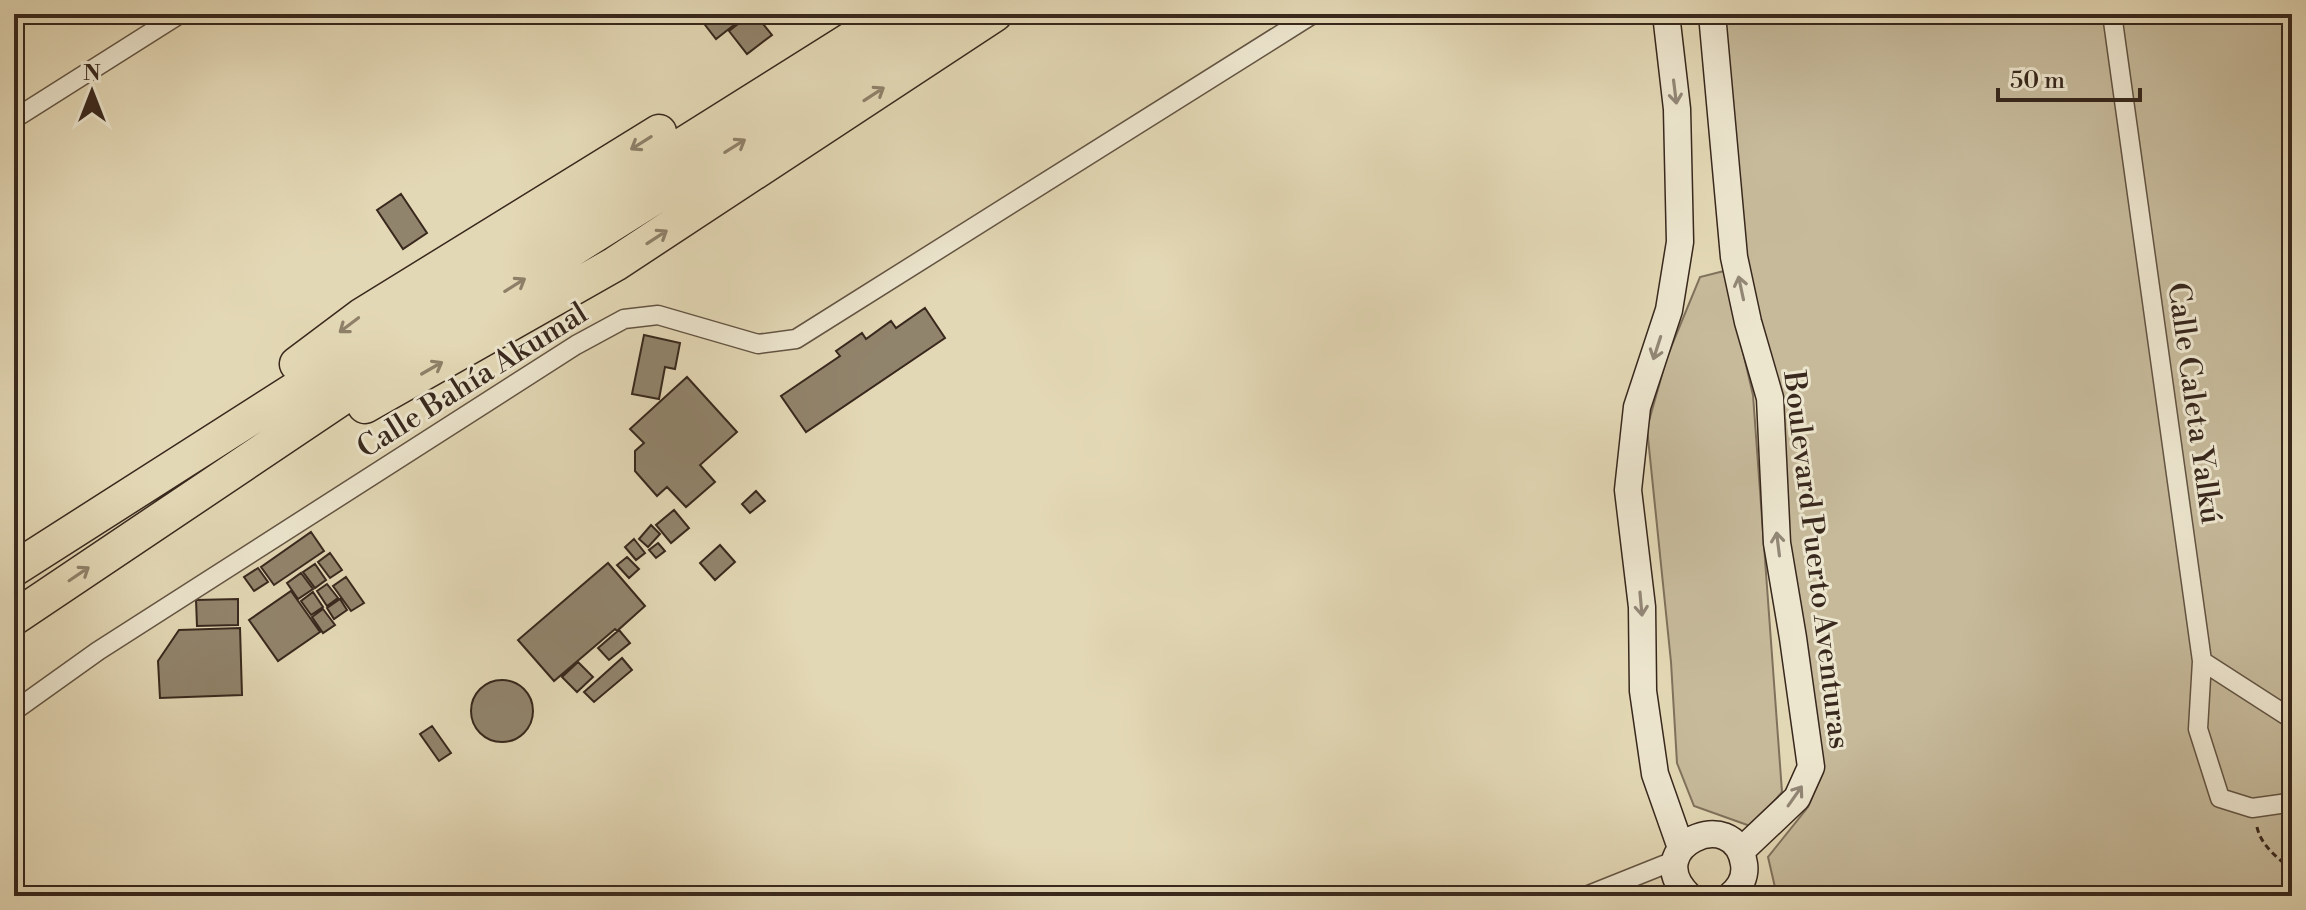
<svg xmlns="http://www.w3.org/2000/svg" width="2306" height="910" font-family="'Libre Bodoni',serif">
<rect width="100%" height="100%" fill="#e3d8b5"/>
<filter id="stains"><feTurbulence type="fractalNoise" baseFrequency=".0025" numOctaves="4"/><feColorMatrix values="0 0 0 0 .2 0 0 0 0 .09 0 0 0 0 .02 0 0 0 .5 -.17"/></filter>
<radialGradient id="worn" r=".72"><stop offset=".6" stop-color="#630" stop-opacity="0"/><stop offset="1" stop-color="#630" stop-opacity=".3"/></radialGradient>
<path fill="#c6ba9b" stroke="#7f715c" stroke-width="2" d="M1720 14H2292V896H1777L1768 857 1808 807 1823 772 1785 529 1754 302 1733 185Z
M1724 271 1753 395 1782 792 1753 827 1694 806 1677 763 1671 662 1647 428 1667 357 1700 277Z"/>
<path fill="#91846c" stroke="#38281d" stroke-width="2" d="M711 14H748L716 39 702 21Z
M751 14H755L772 35 747 54 729 31Z
M401 194 427 233 403 249 377 210Z
M925 308 945 338 806 432 781 396 840 356 836 351 862 333 866 339 891 321 896 328Z
M644 335 680 343 675 369 665 367 659 399 632 394Z
M687 377 737 432 700 465 715 482 686 507 667 487 657 496 635 471V451L644 443 630 429Z
M756 491 765 501 750 513 742 504Z
M674 510 689 528 671 543 656 525Z
M651 525 660 534 648 547 639 539Z
M311 532 324 551 274 585 261 567Z
M634 539 645 553 636 560 625 547Z
M658 543 665 551 656 558 649 550Z
M720 545 735 562 715 580 700 563Z
M330 553 342 570 330 578 318 562Z
M627 557 639 569 629 578 617 565Z
M608 563 645 606 617 631 615 629 554 681 518 640Z
M315 564 326 580 315 588 303 572Z
M258 568 268 582 254 591 244 577Z
M301 573 313 589 298 599 287 583Z
M346 577 364 603 351 611 333 586Z
M327 584 338 598 327 606 317 591Z
M291 591 320 632 278 661 249 620Z
M313 592 323 607 311 615 301 601Z
M238 599V625L197 626 196 600Z
M340 599 347 610 334 619 327 608Z
M323 609 335 625 323 633 312 617Z
M240 628 242 695 160 698 158 661 179 630Z
M619 630 630 643 609 660 598 648Z
M622 658 632 670 594 702 584 692Z
M578 662 593 677 577 692 562 677Z
M471 711a31 31 0 1 1 62 0a31 31 0 1 1-62 0Z
M432 726 451 753 439 761 420 734Z"/>
<g fill="none" stroke-linecap="round" stroke-linejoin="round">
<defs>
<path id="street" d="M2112 14 2202 661 2198 729 2220 798 2252 808 2288 803 2292 801
M14 119 180 14
M2202 661 2292 719
M14 711 98 651 576 345 624 319 658 315 758 344 796 339 1313 14
M1586 896 1676 860"/>
<path id="secondary" d="M1666 14 1677 109 1680 242 1669 310 1637 407 1628 490 1642 607 1643 691 1655 774 1681 848
M1712 14 1734 257 1748 322 1770 398 1777 543 1793 638 1811 767 1797 798 1741 851
M1689 896C1638 847 1735 803 1744 864 1746 876 1740 888 1730 896"/>
<path id="highway" d="M297 364 361 316 659 132
M365 406 615 264 995 14
M14 569 404 320 891 14
M14 618 425 342 945 14"/>
</defs>
<use href="#street" stroke="#635443" stroke-width="21"/>
<use href="#secondary" stroke="#38281d" stroke-width="29"/>
<use href="#highway" stroke="#38281d" stroke-width="37"/>
<path stroke="#38281d" stroke-width="3" stroke-dasharray="6 4" stroke-linecap="butt" d="M2257 827C2261 846 2278 858 2292 870"/>
<use href="#street" stroke="#ede6cf" stroke-width="18"/>
<use href="#secondary" stroke="#ede6cf" stroke-width="26"/>
<use href="#highway" stroke="#e3d8b5" stroke-width="34"/>
</g>
<defs><path id="oneway-shaft" d="M-6 0H5M1.5-3L5.5 0L1.5 3" fill="none" stroke-width="1.6" stroke-linecap="round" stroke-linejoin="round" transform="scale(2)"/></defs>
<g stroke="#928776">
<use href="#oneway-shaft" transform="translate(1675 92) rotate(83)"/>
<use href="#oneway-shaft" transform="translate(1741 288) rotate(-102)"/>
<use href="#oneway-shaft" transform="translate(1657 348) rotate(108)"/>
<use href="#oneway-shaft" transform="translate(1778 544) rotate(-97)"/>
<use href="#oneway-shaft" transform="translate(1641 604) rotate(85)"/>
<use href="#oneway-shaft" transform="translate(1795 796) rotate(-55)"/>
</g>
<g stroke="#8e8069">
<use href="#oneway-shaft" transform="translate(874 94) rotate(-33)"/>
<use href="#oneway-shaft" transform="translate(641 143) rotate(148)"/>
<use href="#oneway-shaft" transform="translate(735 146) rotate(-32)"/>
<use href="#oneway-shaft" transform="translate(657 237) rotate(-33)"/>
<use href="#oneway-shaft" transform="translate(515 285) rotate(-32)"/>
<use href="#oneway-shaft" transform="translate(349 325) rotate(143)"/>
<use href="#oneway-shaft" transform="translate(432 368) rotate(-30)"/>
<use href="#oneway-shaft" transform="translate(79 574) rotate(-34)"/>
</g>
<g text-anchor="middle" stroke-width="6" stroke-linejoin="round" paint-order="stroke">
<g font-size="30" fill="#38281d" stroke="#ede6cf">
<text transform="translate(472 380) rotate(-32)" y="10">Calle Bahía Akumal</text>
<text transform="translate(2195 403) rotate(82)" y="10">Calle Caleta Yalkú</text>
<text transform="translate(1817 560) rotate(83)" y="10">Boulevard Puerto Aventuras</text>
</g>
</g>
<rect width="2306" height="910" fill="none" stroke="#e3d8b5" stroke-width="48"/>
<rect x="16" y="16" width="2274" height="878" fill="none" stroke="#38281d" stroke-width="4"/>
<rect x="24" y="24" width="2258" height="862" fill="none" stroke="#38281d" stroke-width="2"/>
<g transform="translate(92 92)" stroke="#ede6cf" stroke-width="6" paint-order="stroke">
<path d="M0-6L14 30L0 20L-14 30Z" fill="#38281d"/>
<text y="-12" font-size="22" font-weight="bold" text-anchor="middle" fill="#38281d">N</text>
</g>
<path d="M1998 88v12h142v-12" fill="none" stroke="#38281d" stroke-width="4"/>
<text x="2010" y="88" font-size="24" fill="#38281d" stroke="#ede6cf" stroke-width="6" paint-order="stroke">50 m</text>
<rect width="100%" height="100%" filter="url(#stains)"/>
<rect width="100%" height="100%" fill="url(#worn)"/>
</svg>
